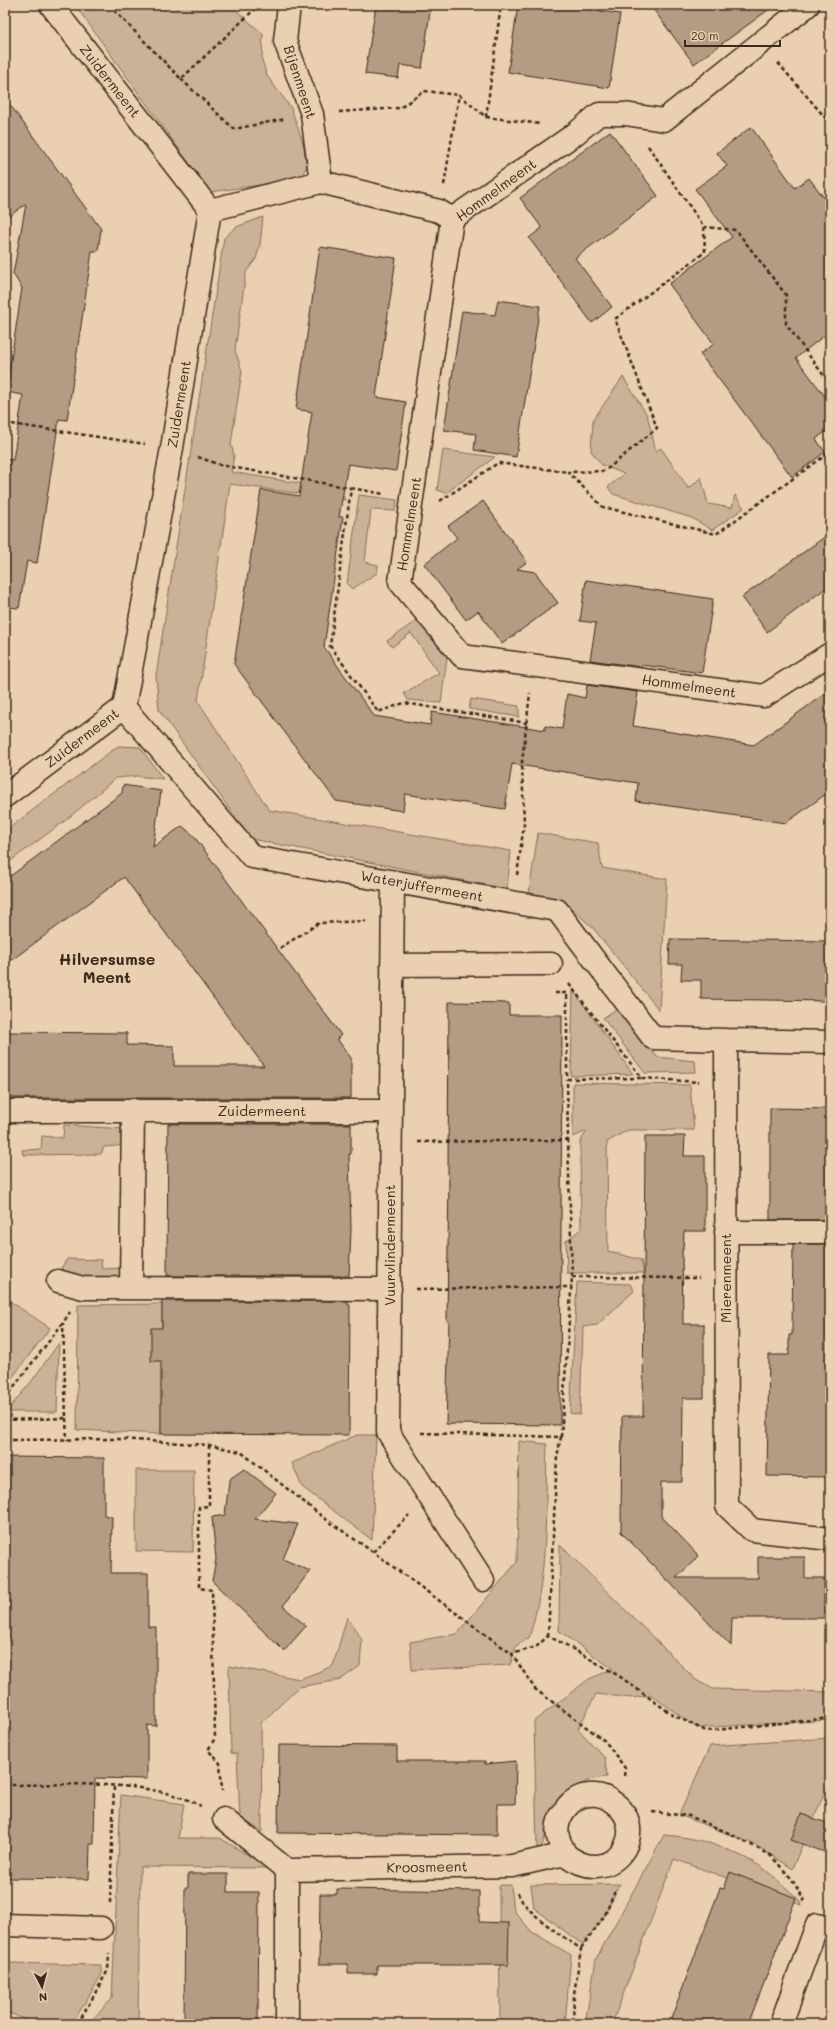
<svg xmlns="http://www.w3.org/2000/svg" width="835" height="2029" font-family="Mali,sans-serif">
<rect width="100%" height="100%" fill="#eacfb1"/>
<filter id="ink" filterUnits="userSpaceOnUse"><feTurbulence type="fractalNoise" baseFrequency=".025" numOctaves="2"/><feDisplacementMap in="SourceGraphic" scale="8" xChannelSelector="R" yChannelSelector="G"/><feConvolveMatrix kernelMatrix="1 2 1 2 8 2 1 2 1" color-interpolation-filters="sRGB"/></filter>
<g filter="url(#ink)">
<path fill="#cbb197" stroke="#836e5a" d="M75 5H230L263 34 262 60 267 76 291 108 304 146 307 166 302 175 282 182 210 192Z
M263 217 260 245 256 259 246 272 235 350 242 371 231 444 234 455 231 472 341 490 345 500 230 484 198 701 269 810 511 851 507 889 251 839 159 710 156 676 224 238 236 227Z
M623 377 647 415 656 451 661 448 689 489 701 477 708 504 732 508 735 495 744 508 712 530 692 518 613 494 608 487 624 474 602 465 591 451 593 420Z
M443 450 495 457 446 493 437 490Z
M359 495 397 500 395 511 371 510 365 562 378 565 377 573 352 589 347 584Z
M420 618 448 650 441 703 408 700 404 693 439 673 411 633 392 647 387 641Z
M471 699 519 706V717L469 709Z
M118 746 140 747 163 779 137 776 116 778 66 820 5 865V831Z
M538 833 598 843 602 868 667 879 659 1010 593 928 561 899 529 893Z
M573 990 633 1074 571 1076Z
M618 1008 657 1057 695 1061 696 1072 645 1073 603 1018Z
M573 1083 690 1085 694 1130H628L607 1142 608 1251 641 1260 644 1273H567L566 1241 581 1229 580 1142 587 1131 573 1137Z
M64 1125 124 1129 128 1145 104 1147 101 1154 23 1155 22 1150 41 1149 42 1136 63 1138Z
M67 1259 101 1260 102 1269 126 1268V1281L77 1280 61 1268Z
M577 1282 630 1284 634 1291 597 1325 583 1327 580 1415 570 1413Z
M5 1298 50 1328 5 1387Z
M162 1304 161 1434 77 1430 78 1305Z
M59 1343 57 1412H6L31 1382Z
M357 1435H376L372 1540 302 1487 292 1463Z
M519 1441 547 1444C545 1509 549 1575 529 1638L516 1646 510 1665 412 1670 410 1642 457 1634 517 1562Z
M136 1470H194L193 1552 136 1551Z
M560 1545 696 1680 713 1689 830 1692V1720L697 1728 651 1695 632 1698 596 1694 578 1729 605 1758 607 1777C566 1779 553 1815 541 1848H537L534 1721 589 1679 613 1669 559 1631Z
M347 1617 362 1640 360 1666 340 1680 299 1687 261 1723 262 1832 240 1817 237 1754 231 1753 229 1666 300 1679 333 1666Z
M830 1738V1780L792 1869 754 1844 679 1815 710 1746Z
M121 1795 184 1804 178 1838H220L269 1868 140 1867 138 2024H88L112 1999Z
M664 1835C697 1837 726 1847 755 1863 771 1872 786 1889 801 1901L802 1905 674 1859 612 2024H585L596 1959Z
M620 1884 602 1920 583 1945 534 1908 531 1885Z
M499 1885H511L514 1911 532 1932 571 1955 565 2024H500Z
M5 1963 101 1965V1976L72 2024H35L5 2011Z"/>
<path fill="#b49c84" stroke="#3b2a1e" d="M376 5H431L422 68 400 65 398 78 365 74Z
M518 5H560L620 14 609 88 508 72Z
M650 5H775L694 64Z
M5 98 101 229 98 251H92L67 420 59 419 37 563 27 561 19 608 5 607V459L13 460 23 395 6 392 22 288 13 274 26 204 5 219Z
M751 127 795 188 809 178 830 206V331L796 358 830 403V428L816 439 825 452 792 477 700 354 714 344 669 284 732 237 695 189 727 166 717 153Z
M610 131 658 196 575 258 612 307 592 323 529 238 542 228 520 198Z
M320 247 396 258 376 397 406 402 396 471 348 464 339 517H343L324 647 374 716 430 725 432 712 545 730V726L562 729 567 694 585 698 587 685 638 692 633 726 754 745 830 690V791L786 823 636 801 638 783 512 764 505 809 405 794 403 811 336 801 234 664 261 490 299 496 312 412 296 409Z
M498 300 540 306 516 457 474 450 476 434 444 430 462 311 495 315Z
M483 501 527 562 517 569 535 572 558 603 502 644 478 611 466 620 424 564 457 538 448 526Z
M830 533V585L767 632 742 597Z
M586 580 713 599 702 673 642 665 641 667 590 660 596 623 580 621Z
M123 785 161 791 153 847 182 826 193 835 341 1035 337 1039 351 1058V1098H5V1032L127 1033V1045L174 1046V1066H264L124 877 5 965V880L122 793Z
M670 939 830 941V1001L701 999V980H681L682 964H669Z
M449 1002 509 1003V1015H562L560 1425 446 1424 449 1322 447 1321 449 1176H448Z
M770 1108 830 1109 829 1220H770Z
M168 1124H351V1154H349L351 1229 349 1276H167Z
M645 1136H685L684 1156H705V1231H684L683 1250H682L683 1324H704V1398H683L682 1482H661V1516L699 1556 676 1578H758V1557H805V1578H824V1618H732L731 1646 621 1532 622 1416H643Z
M793 1244H829L828 1477 767 1476 769 1355H789V1335H792Z
M162 1301H348V1305H350L349 1435 161 1434V1361H151V1328H162Z
M5 1457 104 1458V1515L112 1517 111 1573H148V1627H156V1726L147 1725V1779L95 1778 94 1844H90L89 1879 5 1878Z
M244 1469 276 1493 255 1519 298 1524 283 1559 310 1571 283 1606 306 1626 284 1651 212 1581 216 1559 212 1517 225 1515 229 1482 231 1478Z
M279 1745 397 1746V1761H485V1764L516 1761 515 1804H497V1835L278 1833Z
M801 1814 830 1824V1854L791 1840Z
M730 1872 796 1898 759 1996 748 2024H669L720 1888 724 1889Z
M188 1874H228V1892H259L258 2024H184L185 1888H188Z
M337 1889 479 1891V1922L509 1923 508 1965H377V1974H348V1964H319L320 1894H337Z"/>
<g fill="none" stroke-linecap="round" stroke-linejoin="round">
<defs>
<path id="minor" d="M289 5 285 41 312 114 321 182
M808 5 664 120 625 114H599L575 134 452 219 400 582 462 656 764 696 830 654
M210 210 321 182 439 211 452 219
M124 707 252 857 557 910 653 1038 726 1040
M5 796 124 707 172 448 210 210 51 5
M393 882 388 1432 483 1580
M392 965 551 964
M830 1042 726 1040 727 1506 752 1530 830 1539
M5 1111H391
M726 1232H830
M58 1281 83 1288 390 1289
M131 1288 133 1110
M224 1819 287 1870 512 1866 565 1854C612 1892 652 1830 614 1803 607 1797 598 1794 589 1795 570 1796 554 1819 558 1837 559 1842 563 1848 565 1854
M5 1925 101 1928
M287 2024V1870
M781 2024 817 1925 830 1929"/>
</defs>
<use href="#minor" stroke="#3b2a1e" stroke-width="25"/>
<path stroke="#3b2a1e" stroke-width="2.5" stroke-dasharray="4 3" stroke-linecap="butt" d="M109 5 181 79 259 5
M778 63 830 123
M181 79 234 129 285 119
M339 112 400 108 424 91 459 95
M486 117 541 124
M648 146 704 227 736 230 786 295V324L830 384
M444 185 459 95 486 117 501 5
M704 227 705 252 615 319 657 428 605 471 568 472 603 507 716 534 830 452
M5 423 145 444
M198 457 220 465 351 488 330 646 378 712 404 703 527 723
M351 488 384 494
M440 501 498 463 568 472
M517 875 524 824 522 762 530 693
M280 948 319 923 366 921
M569 984 642 1078 699 1082
M555 993H567V1079L642 1078
M418 1142 568 1140 567 1079
M572 1277 699 1278
M416 1289 571 1287
M5 1398 63 1323 70 1312
M66 1418 67 1440
M5 1420 66 1418 63 1323
M421 1433 561 1437 572 1277 568 1140
M5 1440 119 1439 209 1445 241 1452 324 1518 373 1552 512 1654
M209 1445V1506L199 1507V1588L212 1590 215 1738 208 1750 220 1763 222 1791
M373 1552 409 1515
M548 1636 557 1457 561 1437
M624 1776 625 1768 605 1741 535 1689 512 1654 536 1647 548 1636 568 1646 619 1676 673 1715 706 1731 830 1718
M5 1785C63 1785 150 1778 201 1806
M652 1812 689 1816 731 1834 770 1855 791 1878 805 1901
M518 1893C524 1912 564 1937 581 1949L574 1994 573 2024
M110 1903 114 1786
M581 1949 605 1915 616 1889
M78 2024 108 1970 109 1954"/>
<use href="#minor" stroke="#eacfb1" stroke-width="22"/>
</g>
</g>
<g text-anchor="middle" stroke-width="3" stroke-linejoin="round" paint-order="stroke">
<g font-size="14" fill="#3b2a1e" stroke="#eacfb1">
<text transform="translate(110 81) rotate(52)" y="5">Zuidermeent</text>
<text transform="translate(300 82) rotate(72)" y="5">Bijenmeent</text>
<text transform="translate(496 190) rotate(-36)" y="5">Hommelmeent</text>
<text transform="translate(179 404) rotate(-81)" y="5">Zuidermeent</text>
<text transform="translate(409 524) rotate(-81)" y="5">Hommelmeent</text>
<text transform="translate(689 686) rotate(8)" y="5">Hommelmeent</text>
<text transform="translate(82 738) rotate(-37)" y="5">Zuidermeent</text>
<text transform="translate(422 886) rotate(10)" y="5">Waterjuffermeent</text>
<text x="262" y="1116">Zuidermeent</text>
<text transform="translate(390 1245) rotate(-90)" y="5">Vuurvlindermeent</text>
<text transform="translate(726 1278) rotate(-90)" y="5">Mierenmeent</text>
<text transform="translate(427 1867) rotate(-1)" y="5">Kroosmeent</text>
</g>
<g font-size="16" font-weight="bold" fill="#3b2a1e" stroke="#eacfb1">
<text x="107" y="965">Hilversumse<tspan x="107" dy="18">Meent</tspan></text>
</g>
</g>
<rect width="835" height="2029" fill="none" stroke="#eacfb1" stroke-width="20"/>
<rect x="10" y="10" width="815" height="2009" fill="none" stroke="#3b2a1e" stroke-width="1.5" filter="url(#ink)"/>
<g transform="translate(42 1987) rotate(174)" stroke="#eacfb1" stroke-width="3" paint-order="stroke">
<path d="M0-3L7 15L0 10L-7 15Z" fill="#3b2a1e"/>
<text y="-6" font-size="11" font-weight="bold" text-anchor="middle" fill="#3b2a1e">N</text>
</g>
<path d="M685 40v6h95v-6" fill="none" stroke="#3b2a1e" stroke-width="2"/>
<text x="691" y="40" font-size="12" fill="#3b2a1e" stroke="#eacfb1" stroke-width="3" paint-order="stroke">20 m</text>
</svg>
